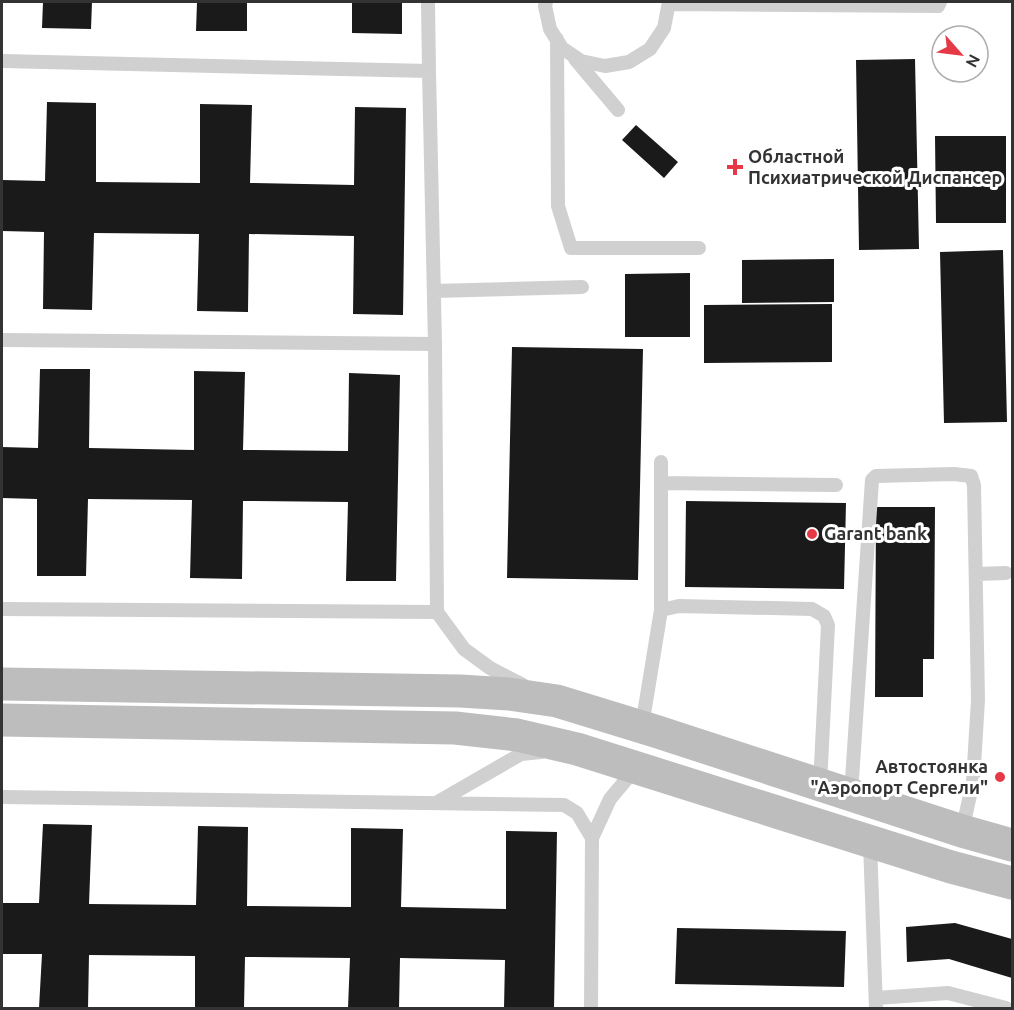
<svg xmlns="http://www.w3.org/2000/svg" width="1014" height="1010" font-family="Ubuntu,sans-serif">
<rect width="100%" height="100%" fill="#fff"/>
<path fill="#1a1a1a" d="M43 2H92L91 29 42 28Z
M197 2H247V31H196Z
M352 2H402V34L352 33Z
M915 59 919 249 859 250 856 60Z
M47 102 96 103V182L200 183V104L252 105 250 183 354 185 355 107 406 108 403 315 353 314 354 236 249 234 248 312 197 311 199 234 94 233 92 310 43 309 44 232 2 231V180L45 181Z
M636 125 678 162 664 178 622 140Z
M935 136H1006V223H936Z
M1003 250 1007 422 944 423 940 252Z
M834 259V302L742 303V260Z
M690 273V337H625V274Z
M832 304V362L704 363V305Z
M512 347 643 349 638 580 507 578Z
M40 369H90L89 448 194 450V371L245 372 243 450 348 451 349 373 400 375 396 581H346L348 502 243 501 242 579 190 578 192 500 88 499 86 576H37V499L2 498V447L38 448Z
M686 501 846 503 844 589 685 587Z
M876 507H935L934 659H923V697H875Z
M43 824 92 825 89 904 196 905 198 826 248 827 247 906 351 907V828L403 829 401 907 506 909V831L557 832 554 1008H504L505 960 400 958 399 1008H348L350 958 245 957 244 1008H195V956L89 955 88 1008H39L42 954H2V903H39Z
M955 923 1012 939V978L949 959 907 962 906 927Z
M677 928 846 931 844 987 675 984Z"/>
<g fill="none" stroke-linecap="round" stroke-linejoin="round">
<path stroke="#d0d0d0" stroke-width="14" d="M428 2 429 71 435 344 437 612 464 649 490 668 523 685
M546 2 545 6 550 29 562 48 581 61 605 66 629 62 650 49 664 28 669 2
M669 4 938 6 940 2
M557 39 558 206 571 248H699
M575 59 618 110
M2 61 429 71
M434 291 582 287
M2 340 435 344
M661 483 836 485
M976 574 1006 573
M2 609 437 612
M661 610V462
M642 726 661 610 679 606 812 609 824 616 828 625 820 785
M851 794 872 480 876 476 954 474 971 476 974 485 978 700 973 782 962 831
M2 797 564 805 577 813 592 838
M436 803 521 754 541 752
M870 843 876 1008
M876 998 948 993 1006 1008
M591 1008 592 838 610 799 635 769"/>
<path stroke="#bdbdbd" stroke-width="33" d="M2 684 460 691 509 694 557 701 658 732 962 831 1012 845
M2 720 455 728 517 735 577 749 951 867 1012 883"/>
</g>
<g fill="#e63946" stroke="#fff" stroke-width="2">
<path d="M732 158h6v6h6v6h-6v6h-6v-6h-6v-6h6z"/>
<circle cx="812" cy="534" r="6"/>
<circle cx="1000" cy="777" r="6"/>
</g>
<g text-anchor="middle" stroke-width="6" stroke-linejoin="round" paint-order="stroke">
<g font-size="18" font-weight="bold" fill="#333" stroke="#fff" text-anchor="start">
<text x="748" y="163">Областной<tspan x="748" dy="21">Психиатрической Диспансер</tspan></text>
<text x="824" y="540">Garant bank</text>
<text x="988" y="773" text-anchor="end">Автостоянка<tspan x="988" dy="21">"Аэропорт Сергели"</tspan></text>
</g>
</g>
<rect width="1014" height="1010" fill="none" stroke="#333333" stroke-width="6"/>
<g transform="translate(960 54) rotate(118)"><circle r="28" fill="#ffffff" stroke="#adadad" stroke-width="1.5"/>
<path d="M0-4.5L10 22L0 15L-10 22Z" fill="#e63946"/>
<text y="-9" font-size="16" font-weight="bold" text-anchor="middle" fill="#333333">N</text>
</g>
</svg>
